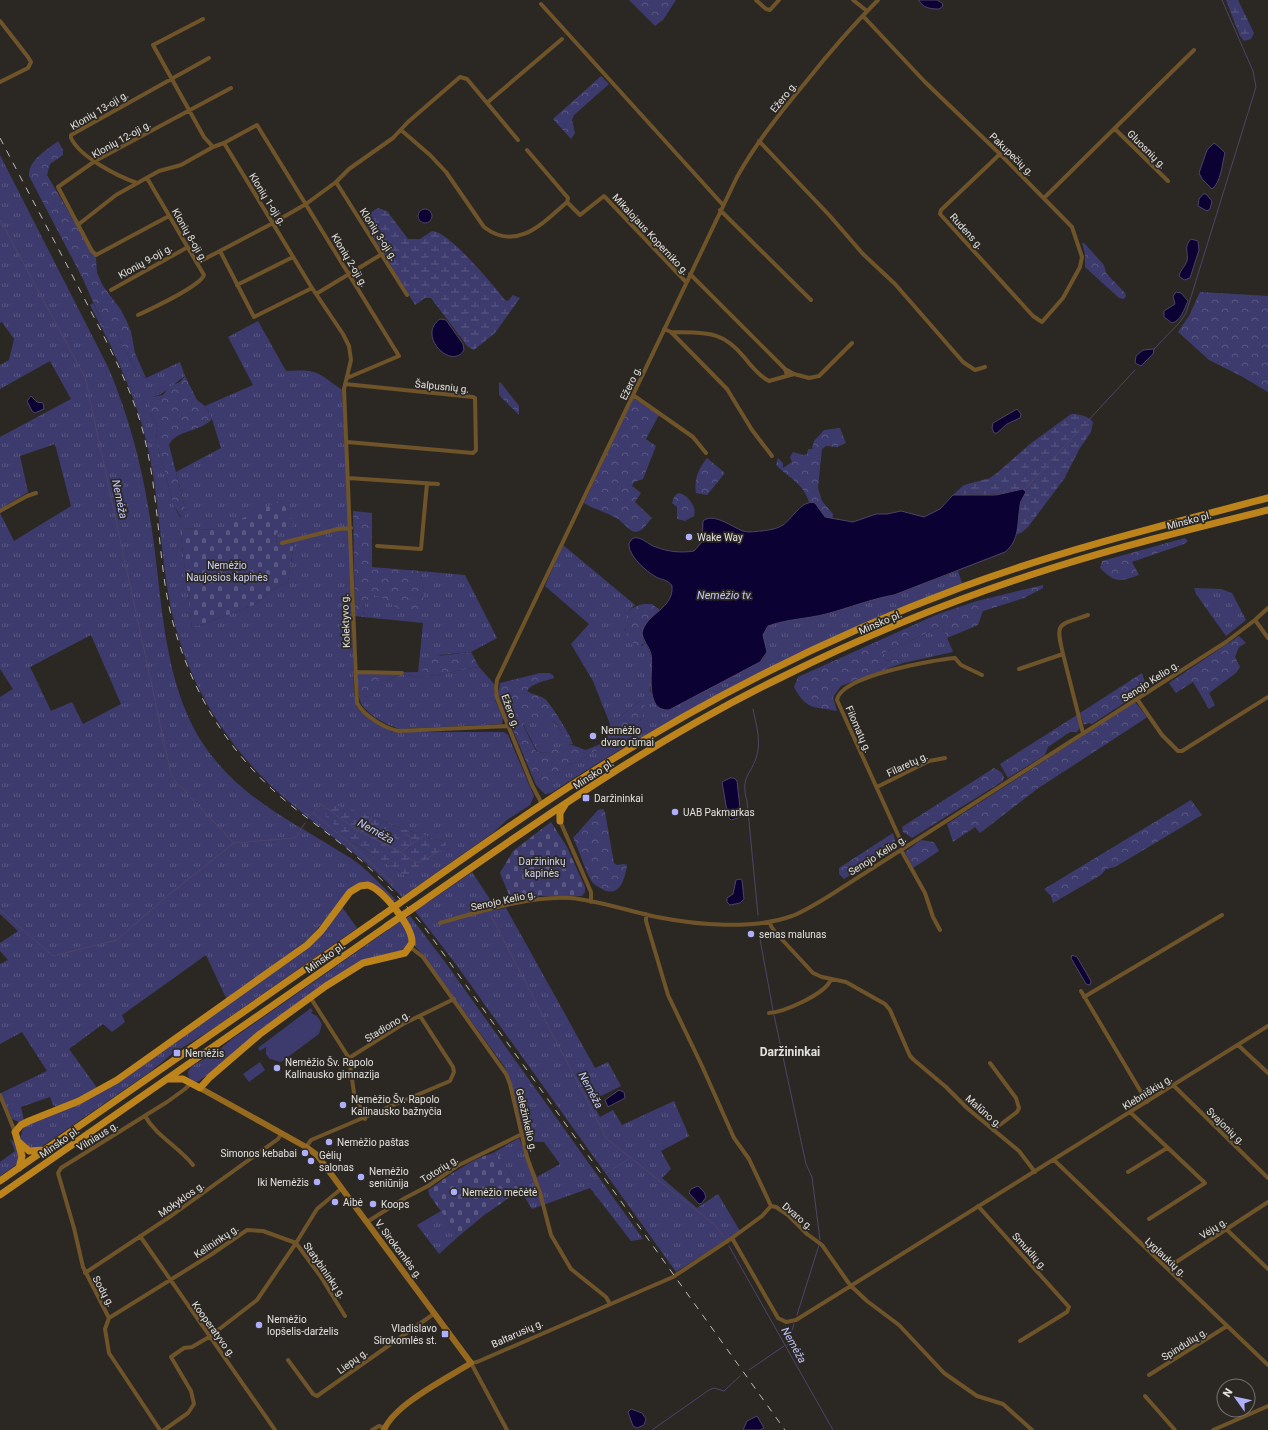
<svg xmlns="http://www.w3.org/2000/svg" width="1268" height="1430" font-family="Roboto,sans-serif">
<defs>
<pattern id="grass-tufts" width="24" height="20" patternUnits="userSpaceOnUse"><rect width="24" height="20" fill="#3d3b6e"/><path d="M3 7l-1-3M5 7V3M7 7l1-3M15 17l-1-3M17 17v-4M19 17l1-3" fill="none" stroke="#595782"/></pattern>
<pattern id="forest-crowns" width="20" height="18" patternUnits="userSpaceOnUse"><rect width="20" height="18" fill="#3d3b6e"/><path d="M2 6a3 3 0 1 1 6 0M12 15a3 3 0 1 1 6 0" fill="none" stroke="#595782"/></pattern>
<pattern id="wetland-marsh" width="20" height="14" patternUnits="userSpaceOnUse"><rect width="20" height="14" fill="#3d3b6e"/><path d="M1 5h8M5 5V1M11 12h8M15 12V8" fill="none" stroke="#595782"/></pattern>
<pattern id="cemetery-stones" width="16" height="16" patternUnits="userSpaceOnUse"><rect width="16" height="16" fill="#3d3b6e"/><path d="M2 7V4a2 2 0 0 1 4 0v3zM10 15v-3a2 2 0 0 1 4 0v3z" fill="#595782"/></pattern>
</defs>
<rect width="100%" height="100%" fill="#2b2824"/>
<path fill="url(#grass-tufts)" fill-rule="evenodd" d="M0 155 108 367C128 414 141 462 149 512 164 594 159 694 216 761 245 796 282 817 321 840 333 848 347 855 359 864 372 875 384 888 396 900L392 903 381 890 358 884 307 940 227 1000 206 955 122 1015 125 1022 112 1032 103 1024 69 1049 98 1089 57 1107 53 1105 50 1097 21 1107 24 1120 19 1122 12 1119 1 1093 47 1071 22 1032 0 1044V964L8 960 0 951V943L18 931 0 914V697L13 689 0 669V513L14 541 71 506 55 444 20 456 28 492 0 509V437L71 399 50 361 0 389V365L9 360 14 339 2 322 0 323ZM91 635 121 704 83 724 72 702 51 711 30 667Z
M93 303 103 325 117 335 138 374 146 378 180 362 185 376C173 384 166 394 152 397L150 414 158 427 156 440 174 506 180 517 186 512 176 472 221 448 212 419 205 406 253 385 228 337 258 321 286 371C318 369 317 372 342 390L349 525 354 691 356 706 360 711 392 732H504L508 735 534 796 530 805 507 820 494 832 402 897C367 859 325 833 287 800 254 772 226 738 205 700 190 673 179 643 172 613 161 561 160 508 150 457 139 402 116 355 90 305ZM180 528 276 533 277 546 294 543 288 582 275 588 254 605 192 628ZM369 815 394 826 448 843 406 876 350 841Z
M563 545 635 605C627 612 625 619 625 630L642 646 645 643C655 657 652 675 650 691L665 710 760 662 767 653 763 635 768 626 790 619 826 614 876 598 894 595 958 571 962 583C818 641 682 707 551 793L545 794 536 785 540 786 549 783 556 774 569 764 581 761 587 755 610 744H616C622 727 625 727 641 720L640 701 610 724 593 681 571 644 589 624 545 586Z
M420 571 465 575 497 638 471 652 440 655 422 672 418 673 423 623 363 617 365 603 374 595 383 597 424 592Z
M1194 588 1221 589 1232 593 1246 620 1226 636 1196 594Z
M942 626 953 652 903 663 900 659 884 661 881 654Z
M479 667 494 684 495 700 503 718 502 724 400 729C386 725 361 712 359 697 383 698 379 680 400 675 407 673 414 678 421 677 440 675 460 670 479 667Z
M525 721C533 721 549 718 555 723 561 728 560 734 569 735L573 744C562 745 546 757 537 751L523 724Z
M472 872 497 910 506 908 595 1068 608 1062 621 1086 591 1101 600 1117 613 1110 622 1125 674 1101 689 1136 661 1151 671 1169 662 1178 697 1208 718 1194 740 1231 676 1272 455 963 415 911Z
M342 907 357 928 208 1032 172 1054 150 1072 41 1147C30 1149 25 1148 20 1138L24 1126 80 1104 122 1080 304 951Z
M410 916 445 962 643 1239 631 1241 590 1188 532 1209 499 1156 493 1153 519 1138 537 1177 560 1164 544 1142 526 1141 510 1079 504 1066 425 958 415 946 414 939 404 919Z
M401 921 407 929 410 943 404 950 369 958 199 1081 195 1082 189 1078 188 1072 191 1067 220 1049 232 1039Z
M10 1139 14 1142 20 1156 16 1165 0 1176V1162L15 1151Z
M441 1211 459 1236 439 1254 417 1225Z"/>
<path fill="url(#forest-crowns)" d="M629 0H676L663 20 655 26Z
M601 76 609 84 574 115 572 120 575 133 571 139 553 119Z
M58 141 63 150V155L50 164 47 175 96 258 97 273 103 286 121 310 127 322 131 332 135 353 146 378 138 374 117 335 103 325 83 279 29 176C28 160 47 150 58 141Z
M1082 243H1084L1104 265 1106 273 1125 293 1126 296 1124 299 1119 298 1085 267V254Z
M1200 292 1268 296V392L1241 376 1209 360 1178 332 1189 316Z
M185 376 197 400 205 406 212 419C201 432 175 430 169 445L186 512 185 517 182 518 174 506 156 440 158 427 150 414 149 401 152 397 163 395 170 386 180 382Z
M499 382 501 383 519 406V415L499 395Z
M633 398 659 415 646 439 656 446 643 479 634 482 632 486 641 493 635 502 652 518C647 523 643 532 635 532 629 531 623 522 618 519 607 512 595 510 584 503Z
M840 428 846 443 837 447 826 446 822 449 818 488 822 501 833 514 832 519 822 515 812 502H809C803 483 790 479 776 465L778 458 783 463V468L792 462 790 457 793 452 803 455 807 454 808 449H812L814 441 824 430Z
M707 458 725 473 707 495 696 493C694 478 698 470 707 458Z
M678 493C687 494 697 506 694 516L685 521 677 519V507L672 503 674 497Z
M353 511 372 513V567L420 571 424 592 422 609 407 614C395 609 387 598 374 595L365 603 363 617 355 616Z
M1185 538 1188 541 1184 544 1132 562 1139 575C1120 582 1115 583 1100 568L1102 561Z
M1043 585V588L1024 598 983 611 978 625 947 638 942 626 881 654 885 661 900 659 903 663 841 686 833 697 837 711C813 706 807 711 794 687L798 677 938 614 977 601Z
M644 604H652L661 611 653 616 643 638 645 643 638 647C620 635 619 608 644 604Z
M1239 636 1246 643 1239 647 1235 657 1240 667 1236 673 1209 693 1215 705 1209 709 1193 682 1176 693 1169 683Z
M471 652 479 667C460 670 440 675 421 677 414 678 407 673 400 675 379 680 383 698 359 697L357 673 422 672 429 657Z
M540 673H549L553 675 554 678C546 681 531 683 527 691 533 695 540 695 545 699 550 703 566 729 569 735H564L556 723 551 721H525L523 725 536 751C546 757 557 746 567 745 575 744 579 749 586 750 602 743 609 744 610 724L640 701 644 702C646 728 634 718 620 731L622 742 616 744H610L587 755 581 761 569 764 556 774 550 783 542 787 536 785 498 695 500 683Z
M1142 673 1147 688 1092 724 1088 723 1084 725 1080 713Z
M1135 702 1147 717 1140 722 1037 789 980 833 975 827 953 842 947 824Z
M1077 715 1080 728 1077 732H1070L1048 747 1045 755 1008 778 1000 764Z
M994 768 1001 772 1004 777 1003 781 912 838 903 832 902 827Z
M1191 800 1202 815 1115 867 1106 869 1101 875 1053 903 1051 896 1044 889Z
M603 809 605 812 614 863 617 865 624 864 627 865C625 878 620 899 602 889 599 887 596 886 594 884 587 877 579 849 573 838L598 810Z
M893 833 896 844 893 848 844 879 839 874V868Z
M921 840 934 842 939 851 913 868 905 852Z"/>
<path fill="url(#wetland-marsh)" d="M1226 0H1238L1254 33 1251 39 1244 41 1240 36Z
M378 208 387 211 408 239H420L432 231C449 231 493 285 505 300L508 301 513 295 520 298 495 333 474 350 468 347 431 298H425L415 305 362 218Z
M1071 414C1079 414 1088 416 1093 422L1091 432 1080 448 1064 479 1028 527 1021 533 1017 534 1020 505 1022 499 1013 491C992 497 975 493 953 495L964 485 990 478 997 473 1030 444Z
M335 805 369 815 394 826 448 843 420 870 406 876 350 841 325 815 329 807Z"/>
<path fill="url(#cemetery-stones)" d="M282 500 294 526 276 533 277 546 294 542 288 582 275 588 254 605 192 628 180 528 217 530Z
M551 822 567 847 585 887V892L582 896H540L512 902 500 873 513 851Z
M493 1153 499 1156 520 1190 483 1216 459 1236 430 1196 428 1190C449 1176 469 1160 493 1153Z"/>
<path fill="#3d3b6e" d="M311 1008 313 1011 311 1013 317 1016 322 1024 319 1034 281 1062 270 1059 266 1054V1047L260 1051 258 1048Z
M260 1062 265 1070 249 1082 243 1074Z"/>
<path fill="#0c0133" stroke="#4d4467" d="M919 0H937L942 3 943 6 939 9C931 9 922 8 919 0Z
M1214 143 1218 146 1225 153C1222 163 1221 183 1212 189L1202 179 1199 173 1207 150Z
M1203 194H1206L1212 201 1210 209 1207 211 1198 206 1199 199Z
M418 216a7 7 0 1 1 14 0a7 7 0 1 1-14 0Z
M1191 239 1198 241 1199 250 1190 278 1184 280 1179 276C1180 270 1185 267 1187 261 1189 253 1183 247 1191 239Z
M1176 292 1181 293 1188 301C1184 309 1181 321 1172 323L1164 317V311L1175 304 1173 296Z
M440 319 446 320 463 344 464 350C452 371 416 336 440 319Z
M1154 349 1153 354 1141 366 1135 363 1136 356 1143 350Z
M31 396 37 402 43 403 44 409 35 413 32 411 27 401Z
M1017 409 1021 414 1020 418 1007 424 997 433H994L992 428 993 423Z
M1023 489 1026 492C1024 496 1020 501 1020 506 1017 523 1020 540 1005 552L894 595C871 599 849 608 826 614 807 619 787 619 768 626L763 635 767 652 760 662 669 710C643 712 654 668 651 654 649 646 643 641 642 633 646 613 674 609 672 586 669 580 662 580 656 577 646 571 628 556 629 543L633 538C642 536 648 545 656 547 668 552 682 553 694 551L702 542 703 521C713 512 732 527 743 531 749 533 756 531 762 531 769 530 777 529 783 525 792 519 802 499 815 503L825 517 853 522 876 514H887L901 511 924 517 940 509 953 495H996Z
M730 778H734L737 781 741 817 731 820 728 817 722 782Z
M740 879 742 880 744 899 740 903 730 905 727 902V898L733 894 736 880Z
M1072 955 1077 957 1091 981 1090 985 1086 984 1071 958Z
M619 1090 624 1092 625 1098 608 1107 605 1100Z
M698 1186 704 1192 706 1197 702 1203 699 1204 689 1193 691 1189Z
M631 1409 642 1413 646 1419 644 1425 637 1428 633 1426 628 1412Z
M757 1416 764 1428 760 1430H743L747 1421Z"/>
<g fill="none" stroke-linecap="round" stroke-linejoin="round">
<path stroke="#4d4467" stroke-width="1" d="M0 220 85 377 171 774 175 781 188 794
M1154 349 1180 322 1186 313 1256 87 1253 71 1222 0
M1024 490 1135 370
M753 709C756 724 761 740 757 755 751 776 740 776 747 801L758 915
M191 798 234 843 295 838 305 823
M313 813 346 840 393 883V888
M309 817 321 804 358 831 399 851 416 862H421L439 851H442
M358 831C362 824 360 822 370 821L372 817
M404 834 409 836 411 844
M401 852 425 835
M481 896 488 907
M0 910 53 956 117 940 167 896 234 843
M490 914 607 1139 715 1225 724 1237
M760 939 773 1010
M774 1015 806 1164 812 1177 820 1240
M606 1173 629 1159
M594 1179 598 1178
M729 1246 833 1430
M797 1315 819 1245
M787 1346 794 1324
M749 1370 784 1346
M652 1430 709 1390 714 1388 724 1391 740 1376"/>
<path stroke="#6f5329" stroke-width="4" d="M756 0 766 9 770 10 779 0
M853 0 867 11
M541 4 723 205
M863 16 925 82 1000 154 1072 227 1082 257 1080 267 1063 298 1042 322 1033 316 940 214 941 210 1000 154
M203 19 153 45 204 137 213 147 224 143 312 288 343 334 349 346 351 360 344 389 357 703C364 716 386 729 399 731L508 726
M0 21 28 57 31 62 28 68 0 82
M488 102 562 39
M1115 129 1168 181
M401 130 430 155 446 172 484 227C516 252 542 224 566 203H568L580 215 604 196 686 282
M759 141 830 216 863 254 895 284 963 362 975 370 985 367
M224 143 257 125 399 356 347 378
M527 150 568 198 567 203
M336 182 407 295
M137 183C117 176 80 157 71 138V135L209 58
M1044 198 1194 50
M720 210 811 300
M169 216 96 255 92 251 58 187 95 161 231 88
M79 224 116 195 159 171 181 165 213 147
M220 251 254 317 312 288
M197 263 273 223 306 204 336 182 349 169 393 138 408 122 460 77 467 79 518 140
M690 274 785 369
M237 285 293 257
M111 290 188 247
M316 294 382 254
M138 315C151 309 200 286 204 275L147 178
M664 329 671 332 727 389 752 430 772 456
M671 332C704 333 721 329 744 357 751 366 759 376 769 381L794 374 809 378 819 376 852 343
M787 375 785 369 794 374
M345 384 473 397 475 398 476 450 473 453 347 442
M633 395 693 437 706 453
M348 478 438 484
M0 511 27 496 36 493
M282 543 338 529 351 528
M377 546 421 549 427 483
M1255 620 1268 638
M1063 654 1083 733
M1019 669 1063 654C1055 621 1058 626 1088 615
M355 672 402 673
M1137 699 1162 735 1178 751H1182L1268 697
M877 787 929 761 945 758
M542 804 532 785 497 698 496 688 497 680 737 177C756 143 780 113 805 83 828 54 852 26 878 0
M560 821 591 892V902
M904 848 837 700C840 676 933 660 955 658L961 665 982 675
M901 850 925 893 933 917 940 930
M646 914V921L668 995 702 1066 734 1138 749 1159 771 1206
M770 922 771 926 775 932 813 973 822 977 846 982 885 1004 890 1010 910 1056 914 1060 946 1087 967 1108 1019 1151 1035 1172
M440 923C478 912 532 895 571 898 600 901 628 911 657 917 697 925 753 930 792 916 805 911 817 903 829 896L1226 642 1255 620 1268 608
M410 947 423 957 506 1074 510 1084 527 1157 540 1193 551 1235 571 1269 606 1297 610 1304
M1081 991 1147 1102
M310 997 349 1058 354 1093 365 1119
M1084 997 1222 915
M769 1013C784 1012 826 994 831 979
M1238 1045 1268 1073
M349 1058 403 1024 454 999
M990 1063 1016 1098 1019 1108 1017 1112 993 1130
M1173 1085 1268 1178
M0 1095 15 1132
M1130 1112 1205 1183 1149 1219
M145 1116C156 1136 179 1147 193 1165
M306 1147 311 1140 450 1081 454 1072 453 1067 420 1016
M1054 1160 1268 1365
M1128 1172 1167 1148
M771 1206 776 1207 788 1215 807 1234 822 1245 850 1285 867 1301 899 1325 944 1373 977 1396 1003 1404 1032 1430
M978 1206 1069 1307 1067 1312 1020 1341
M367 1222 405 1198 428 1186 457 1166 522 1134
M1226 1229 1268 1269
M140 1236 275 1430
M732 1238 778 1318 786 1322 796 1320 1268 1026
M1167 1268 1268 1202
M85 1273 171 1216 278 1139 282 1133
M109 1318 212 1254 247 1230 263 1231 296 1243 317 1209 342 1188
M288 1360 313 1394 317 1396 435 1313
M1149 1375 1227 1326
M1145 1396 1175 1430
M160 1430 109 1353 105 1329 109 1318 83 1267 74 1228 58 1173 61 1168 167 1102 185 1089 191 1083
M164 1430 188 1413 194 1404 191 1391 171 1357 184 1348 192 1347 209 1337 257 1300 296 1243 321 1277 345 1316
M372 1430 379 1426 385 1428
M507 1430 471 1363 477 1362 673 1277 732 1238 762 1216 771 1206
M1213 1430 1268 1406"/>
<path stroke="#96691f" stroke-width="6" d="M200 1088 306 1147 317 1155 471 1363C446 1379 395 1404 384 1430"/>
<path stroke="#be841c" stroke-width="7" d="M560 821V813L565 805
M414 893C475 850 536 807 600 767 713 695 836 634 962 587 1062 550 1165 525 1268 498
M422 902C538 821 654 739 782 677 868 634 958 598 1049 569 1121 546 1195 528 1268 510
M20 1143 29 1151 44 1150
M19 1168 22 1156 15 1132 21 1125 29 1121 79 1101 117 1080 307 945 321 931 350 892 360 886 368 885C383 890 413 927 412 943L405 953 363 963 326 986 260 1034 210 1077 200 1088 183 1079H167
M0 1181 380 917
M0 1195 387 926"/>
<path stroke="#bcbab7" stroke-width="1" stroke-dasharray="7 7" stroke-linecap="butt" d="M0 138C27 190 55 242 82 294 103 335 126 376 140 421 155 471 157 525 164 577 170 624 186 671 210 712 230 746 257 778 288 803 314 824 341 842 365 864 387 884 406 905 425 928L785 1430"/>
<path stroke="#be841c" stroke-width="7" d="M380 917 414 893
M387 926 422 902"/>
</g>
<g fill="#adaffb" stroke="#2b2824" stroke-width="1.5">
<circle cx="689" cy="537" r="4"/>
<circle cx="593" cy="736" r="4"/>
<rect x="582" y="794" width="8" height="8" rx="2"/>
<circle cx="675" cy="812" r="4"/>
<circle cx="751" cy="934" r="4"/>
<rect x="173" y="1049" width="8" height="8" rx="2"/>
<circle cx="277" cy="1068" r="4"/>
<circle cx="343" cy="1105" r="4"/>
<circle cx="329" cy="1142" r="4"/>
<circle cx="305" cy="1153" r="4"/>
<circle cx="311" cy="1161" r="4"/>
<circle cx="361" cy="1177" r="4"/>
<circle cx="317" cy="1182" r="4"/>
<circle cx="454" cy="1192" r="4"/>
<circle cx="335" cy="1202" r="4"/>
<circle cx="373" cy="1204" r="4"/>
<circle cx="259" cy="1325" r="4"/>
<rect x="441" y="1330" width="8" height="8" rx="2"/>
</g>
<g text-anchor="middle" stroke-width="3.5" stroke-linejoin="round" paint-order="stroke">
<g font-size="10" fill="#e4e2df" stroke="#2b2824">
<text transform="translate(783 97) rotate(-51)" y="4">Ežero g.</text>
<text transform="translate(99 110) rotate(-31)" y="4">Klonių 13-oji g.</text>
<text transform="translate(121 139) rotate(-29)" y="4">Klonių 12-oji g.</text>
<text transform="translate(1147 149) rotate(45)" y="4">Gluosnių g.</text>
<text transform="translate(1012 154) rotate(44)" y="4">Pakupečių g.</text>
<text transform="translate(268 199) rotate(58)" y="4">Klonių 1-oji g.</text>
<text transform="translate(967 231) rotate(48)" y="4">Rudens g.</text>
<text transform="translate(379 234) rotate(57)" y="4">Klonių 3-oji g.</text>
<text transform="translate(651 234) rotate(47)" y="4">Mikalojaus Koperniko g.</text>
<text transform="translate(190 235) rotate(60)" y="4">Klonių 8-oji g.</text>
<text transform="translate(350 260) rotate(59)" y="4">Klonių 2-oji g.</text>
<text transform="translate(145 261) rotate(-29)" y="4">Klonių 9-oji g.</text>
<text transform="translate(630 383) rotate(-65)" y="4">Ežero g.</text>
<text transform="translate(442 386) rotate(6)" y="4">Šalpusnių g.</text>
<text transform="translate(1189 520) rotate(-15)" y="4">Minsko pl.</text>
<text transform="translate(345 621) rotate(-92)" y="4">Kolektyvo g.</text>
<text transform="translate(880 622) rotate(-23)" y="4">Minsko pl.</text>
<text transform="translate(1150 681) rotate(-33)" y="4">Senojo Kelio g.</text>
<text transform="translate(511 711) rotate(70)" y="4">Ežero g.</text>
<text transform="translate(859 729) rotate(66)" y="4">Filomatų g.</text>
<text transform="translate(907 764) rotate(-25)" y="4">Filaretų g.</text>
<text transform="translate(593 774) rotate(-33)" y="4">Minsko pl.</text>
<text transform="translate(877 855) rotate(-32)" y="4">Senojo Kelio g.</text>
<text transform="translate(503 900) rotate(-12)" y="4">Senojo Kelio g.</text>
<text transform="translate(325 957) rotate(-35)" y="4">Minsko pl.</text>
<text transform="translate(387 1026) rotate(-31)" y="4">Stadiono g.</text>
<text transform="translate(1147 1092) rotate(-32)" y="4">Klebniškių g.</text>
<text transform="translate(984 1111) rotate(41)" y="4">Malūno g.</text>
<text transform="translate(527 1120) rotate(77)" y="4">Geležinkelio g.</text>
<text transform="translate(1226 1126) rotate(44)" y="4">Svajonių g.</text>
<text transform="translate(97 1136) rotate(-32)" y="4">Vilniaus g.</text>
<text transform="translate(59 1142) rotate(-35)" y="4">Minsko pl.</text>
<text transform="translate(439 1169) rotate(-32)" y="4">Totorių g.</text>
<text transform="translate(181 1199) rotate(-35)" y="4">Mokyklos g.</text>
<text transform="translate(798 1216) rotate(40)" y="4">Dvaro g.</text>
<text transform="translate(1213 1228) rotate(-33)" y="4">Vėjų g.</text>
<text transform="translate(216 1241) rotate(-34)" y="4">Kelininkų g.</text>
<text transform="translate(399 1249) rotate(53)" y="4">V. Sirokomlės g.</text>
<text transform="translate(1030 1251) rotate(48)" y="4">Smuklių g.</text>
<text transform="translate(1166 1257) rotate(43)" y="4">Lyglaukių g.</text>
<text transform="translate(325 1270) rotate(55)" y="4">Statybininkų g.</text>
<text transform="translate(104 1291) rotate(61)" y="4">Sodų g.</text>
<text transform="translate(214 1329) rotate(54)" y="4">Kooperatyvo g.</text>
<text transform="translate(517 1333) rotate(-24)" y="4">Baltarusių g.</text>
<text transform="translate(1184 1344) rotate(-32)" y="4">Spindulių g.</text>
<text transform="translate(352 1361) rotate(-36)" y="4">Liepų g.</text>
</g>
<g font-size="10" fill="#e4e2df" stroke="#2b2824" text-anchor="start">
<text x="697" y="541">Wake Way</text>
<text x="601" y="734">Nemėžio<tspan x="601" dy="12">dvaro rūmai</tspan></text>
<text x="594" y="802">Daržininkai</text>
<text x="683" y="816">UAB Pakmarkas</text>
<text x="759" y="938">senas malunas</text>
<text x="185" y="1057">Nemėžis</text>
<text x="285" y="1066">Nemėžio Šv. Rapolo<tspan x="285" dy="12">Kalinausko gimnazija</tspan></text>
<text x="351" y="1103">Nemėžio Šv. Rapolo<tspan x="351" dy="12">Kalinausko bažnyčia</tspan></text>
<text x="337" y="1146">Nemėžio paštas</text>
<text x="297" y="1157" text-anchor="end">Simonos kebabai</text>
<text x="319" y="1159">Gėlių<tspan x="319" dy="12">salonas</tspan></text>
<text x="369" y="1175">Nemėžio<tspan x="369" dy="12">seniūnija</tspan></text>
<text x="309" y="1186" text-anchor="end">Iki Nemėžis</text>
<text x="462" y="1196">Nemėžio mečėtė</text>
<text x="343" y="1206">Aibė</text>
<text x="381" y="1208">Koops</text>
<text x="267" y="1323">Nemėžio<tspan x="267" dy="12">lopšelis-darželis</tspan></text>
<text x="437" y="1332" text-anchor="end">Vladislavo<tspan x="437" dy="12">Sirokomlės st.</tspan></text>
</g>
<g font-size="10" fill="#d1d3f7" stroke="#2b2824">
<text x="227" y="569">Nemėžio<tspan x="227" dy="12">Naujosios kapinės</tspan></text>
<text x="542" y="865">Daržininkų<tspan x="542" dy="12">kapinės</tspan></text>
</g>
<g font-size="11" font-style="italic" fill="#c5c7fc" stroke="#2b2824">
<text transform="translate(120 499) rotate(78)" y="4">Nemėža</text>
<text x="725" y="599">Nemėžio tv.</text>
<text transform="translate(376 831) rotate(29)" y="4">Nemėža</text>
<text transform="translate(591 1090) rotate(62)" y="4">Nemėža</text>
<text transform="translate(794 1345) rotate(61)" y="4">Nemėža</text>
</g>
<g font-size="12" font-weight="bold" fill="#e4e2df" stroke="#2b2824">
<text x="790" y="1056">Daržininkai</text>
</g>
</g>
<g transform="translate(1236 1398) rotate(303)"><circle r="19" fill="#2b2824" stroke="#75726f"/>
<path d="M0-3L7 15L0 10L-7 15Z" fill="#adaffb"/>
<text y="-6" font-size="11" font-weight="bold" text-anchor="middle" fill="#e4e2df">N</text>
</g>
</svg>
